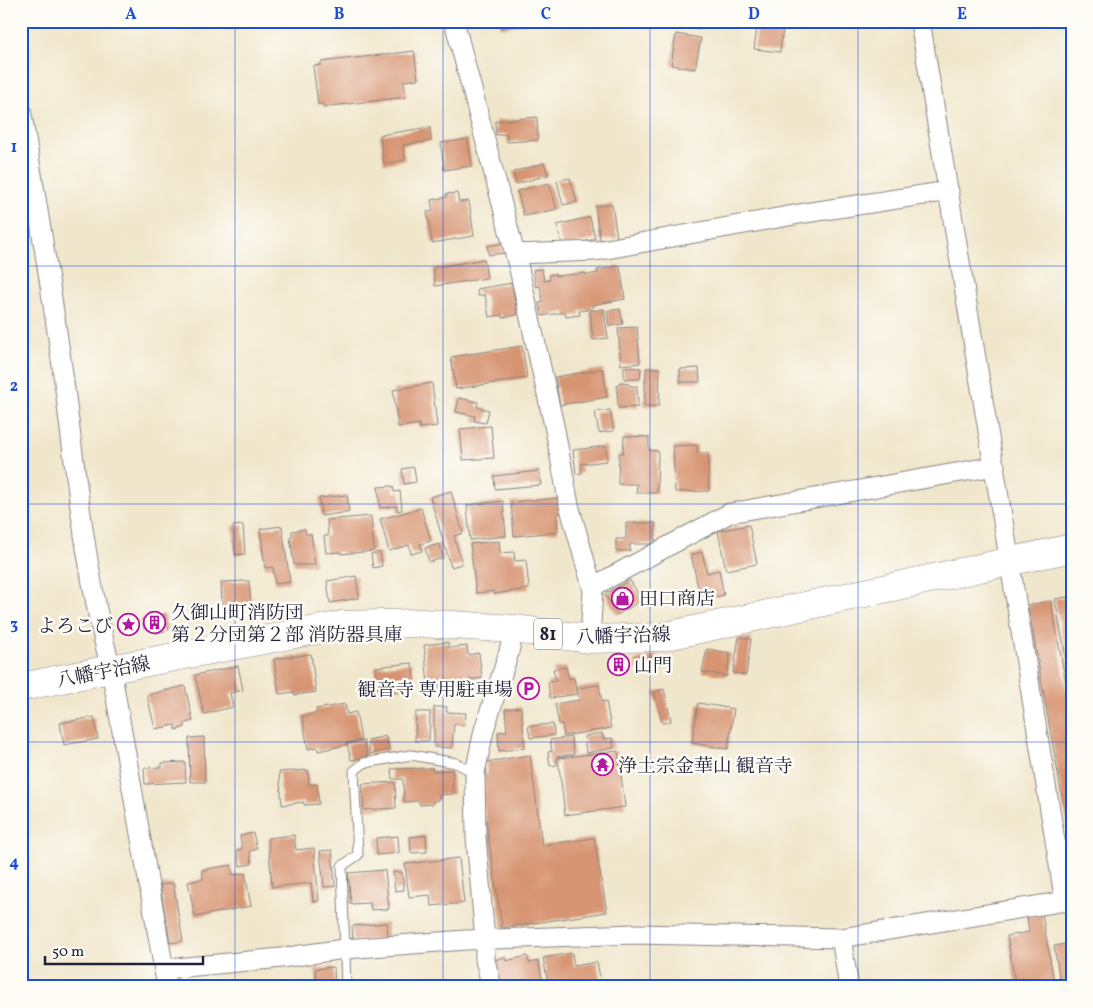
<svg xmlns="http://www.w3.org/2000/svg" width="1093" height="1008" font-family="Vollkorn,'Noto Serif JP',serif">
<rect width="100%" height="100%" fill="#fdfcf7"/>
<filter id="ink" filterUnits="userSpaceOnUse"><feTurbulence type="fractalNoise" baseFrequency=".02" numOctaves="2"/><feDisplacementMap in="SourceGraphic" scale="10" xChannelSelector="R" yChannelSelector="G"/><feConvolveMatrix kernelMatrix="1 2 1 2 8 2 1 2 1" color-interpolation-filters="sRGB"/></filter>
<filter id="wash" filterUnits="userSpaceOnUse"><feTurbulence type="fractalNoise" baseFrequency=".0096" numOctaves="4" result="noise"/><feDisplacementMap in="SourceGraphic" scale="20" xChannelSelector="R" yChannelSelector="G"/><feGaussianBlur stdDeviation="1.12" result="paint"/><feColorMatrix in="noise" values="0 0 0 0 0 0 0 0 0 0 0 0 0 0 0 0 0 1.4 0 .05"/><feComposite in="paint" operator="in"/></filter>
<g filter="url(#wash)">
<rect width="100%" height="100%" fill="#f0e6cb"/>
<g id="blocks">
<path fill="#d79472" d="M499 21H529L530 23 500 28Z
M686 21H702L700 29 685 25Z
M758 21H784L780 52 754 49Z
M676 34 701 38 695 69 671 65Z
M414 51 418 79 404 81 406 97 323 107V104H318L313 66 321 65V62Z
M537 117 538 140 507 142V134L496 135 495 121Z
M430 127 431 141 403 145 405 160 384 164 380 135Z
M468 139 472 166 444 170 441 143Z
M544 163 548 175 516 184 513 172Z
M570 178 577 202 563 205 557 181Z
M549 183 557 209 524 216 517 191Z
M457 193 459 202 469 201 474 236 432 243 427 212 433 211 431 200 447 197 446 194Z
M612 204 617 238 600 240 595 206Z
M590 217 595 239 563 247 557 225Z
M503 243 505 253 489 255 487 246Z
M484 259 487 278 435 286 433 268Z
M620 266 625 299 592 305 593 309 579 311 580 315 566 317 565 312 542 316 539 303 543 302 540 286 536 287 533 270 542 269 544 281 550 279 549 275 555 274 556 276 586 273V275L598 273 597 270Z
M512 283 517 315 502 318V315L489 317 485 295 478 296 477 289Z
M604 309 608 338 593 340 590 311Z
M620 309 623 324 609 326 607 311Z
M637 327 640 363 621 365 618 328Z
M522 346 527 378 456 389 451 357Z
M624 367 641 368 640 379H624Z
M646 368H660L659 406H644Z
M699 368 700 382H680V369Z
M603 369 607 397 560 405 555 377Z
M619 382H625V384H629L630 386H637L638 407 618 408 617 386 619 385Z
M432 383 437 426 419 428V424L398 427 393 390Z
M459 398 478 402 477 407 489 410 486 423 474 421 475 416 456 412Z
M610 410 614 431 599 433 595 412Z
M491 426 494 458 463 460 460 429Z
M624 436 649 437V450L658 451 657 493H636L637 484H618L619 453H623Z
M697 445V453H708L709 491 675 492 673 446Z
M606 446 607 461 581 464 582 473 576 474 573 450Z
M414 467 416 482 404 484 402 469Z
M539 471 541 485 495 489 494 476Z
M393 486 394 492 400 491 402 510 397 511V506L380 508 378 487Z
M451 491 463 533 454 536 462 564 451 567 430 497Z
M347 495 349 512 321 516 319 498Z
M559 498 561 513 557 514 558 532 514 536 511 502Z
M503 501 506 536 470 540 467 505Z
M421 508 431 541 420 544 422 551 411 554 409 545 389 551 380 519Z
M371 516 374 551 341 554V552L326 553 324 536H328L327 520Z
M626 523H655V544H630V551H616V539H626Z
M243 525 245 554 235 555 233 526Z
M749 525 757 564 726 570 718 531Z
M282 526 290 582 275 584 273 567 265 568 260 529Z
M305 529 306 534H311L315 565H294L290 537H292V531Z
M499 541 500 553 514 552 515 561 526 560 529 589 494 594V591L476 593 470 544Z
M440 544 443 558 429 562 425 548Z
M380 552 382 566 373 568 371 554Z
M702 552 707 573 719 570 724 595 701 600 691 555Z
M356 576 359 598 330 603 327 581Z
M630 580 642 600 617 615 605 594Z
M249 581 251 606 222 608 221 582Z
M1072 596V686H1071L1055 599Z
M1051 601 1072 718 1071 847 1028 605Z
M165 614 169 630 156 633 155 627 144 629 142 619Z
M739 637 751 639 746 675 733 673Z
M448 642 449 648 467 646 468 655 479 653 482 678 468 680V684L440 687 439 682 428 684 424 645Z
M707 649 730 653 727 676 702 672Z
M311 654 316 692 295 695 294 692 279 694 274 659Z
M657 655 659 665 637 670 635 661Z
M624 658 626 670 612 672 610 660Z
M412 663 415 687 377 691 375 667Z
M238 666 243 690 230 693 233 707 204 714 195 675Z
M566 667 569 679 574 678 577 694 550 698 548 682 556 681 553 669Z
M599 685 602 702 606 701 611 728 564 736 562 724H559L555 704 579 700 577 688Z
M185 686 193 721 185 723V727L176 730 175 725 155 729 147 695Z
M664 689 671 721 662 723 654 692Z
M698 703 734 709 728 749 692 743Z
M345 704 347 714 356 712 361 740 346 743V745L318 751 317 747 308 749 302 716 317 713 316 709Z
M434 707H447L446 712 466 713 465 725 454 724 452 748 434 747Z
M521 707 525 748 499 751 498 732 507 731 505 709Z
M416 712H430L429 741H415Z
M94 717 98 739 64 745 60 723Z
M553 724 554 735 530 738 528 726Z
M602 733 603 739 612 738 614 748 586 753 584 736Z
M386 736 389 750 370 754 368 740Z
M204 737 205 782H190L189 738Z
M571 737 574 754 556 757 557 765 550 766 548 752 552 751 550 740Z
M364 741 367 757 351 760 347 744Z
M618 751 625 807 565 815 558 758Z
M530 755 542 845 594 838 607 912 502 928 482 794H486L483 776H487L486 762Z
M185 762 186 782 145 784 144 768 162 767V763Z
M432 768V771L452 770 453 794 439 795V800L433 801V804L420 805 419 801 404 802 403 779H392L391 769Z
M308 770 309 785 317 784 319 804 304 805V802L282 805 279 772Z
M395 782 396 808 364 810 362 784Z
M253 833 257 849 250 851 252 864 240 866 237 850 242 849 240 836Z
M294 835 296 850 314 848 319 901 313 902 311 883 272 887 268 838Z
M426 835 427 852 411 853 410 837Z
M398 836 399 853 377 855 376 838Z
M332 850 335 886 324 887 320 851Z
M459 858 464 903 431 906 430 895 409 897 405 864Z
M231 865 233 875 245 873 251 906 195 917 188 882 203 879 202 870Z
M385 870 389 909 371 910 370 903 351 904 348 873Z
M393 872H402L404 890 395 891Z
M173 883 183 941 170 943 160 885Z
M1042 914 1055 987H1016L1007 936 1029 932 1027 917Z
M387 923 388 938 353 941 352 926Z
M1072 943V987H1061L1054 946Z
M572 953 574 966 597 962 602 987H549L543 958Z
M527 956 529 963 538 961 544 987H501L495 960 505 957 506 961Z
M334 967 335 987H317L315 969Z"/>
</g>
</g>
<g filter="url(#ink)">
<use href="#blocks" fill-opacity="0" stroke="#898483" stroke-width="1"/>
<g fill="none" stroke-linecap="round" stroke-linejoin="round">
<defs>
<path id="service" d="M346 987 342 866 358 855 354 771 364 763 411 755 456 763 475 773"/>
<path id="minor" d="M454 21 519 269 555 430 569 505 593 590 590 639
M920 21C970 315 1017 608 1065 902
M21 109C36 197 51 285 63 374 76 473 85 572 111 669L167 987
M515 254 596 251 805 213 949 191
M592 587 730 513 995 466
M841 938 849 987
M165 969 281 958 344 949 466 940 634 934 841 938 1072 900
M492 987 485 960V940L476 837 475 773 484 730 509 652 514 629"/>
<path id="primary" d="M21 687 111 669 342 625 422 623 514 629 590 639 662 637 1072 548"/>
</defs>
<use href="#service" stroke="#898483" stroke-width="11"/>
<use href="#minor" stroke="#898483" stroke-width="21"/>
<use href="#primary" stroke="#898483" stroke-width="29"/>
<use href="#service" stroke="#fff" stroke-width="9"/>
<use href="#minor" stroke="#fff" stroke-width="19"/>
<use href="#primary" stroke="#fff" stroke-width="28"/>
</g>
</g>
<path fill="none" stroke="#1d4ed8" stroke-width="1" stroke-opacity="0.55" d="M235 21V987M443 21V987M650 21V987M858 21V987M21 266H1072M21 504H1072M21 742H1072"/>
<defs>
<symbol id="shop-ring" viewBox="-11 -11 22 22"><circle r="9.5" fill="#fdfcf7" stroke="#b5179e" stroke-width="1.5"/><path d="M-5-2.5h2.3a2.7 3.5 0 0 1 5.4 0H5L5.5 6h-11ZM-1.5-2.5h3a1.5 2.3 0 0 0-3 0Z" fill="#b5179e"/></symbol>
<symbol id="building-ring" viewBox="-11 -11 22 22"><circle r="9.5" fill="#fdfcf7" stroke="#b5179e" stroke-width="1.5"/><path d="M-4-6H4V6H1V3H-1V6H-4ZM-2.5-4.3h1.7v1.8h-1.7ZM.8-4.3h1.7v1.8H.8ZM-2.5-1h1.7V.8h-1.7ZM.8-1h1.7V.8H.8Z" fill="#b5179e"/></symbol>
<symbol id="sight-ring" viewBox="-11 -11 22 22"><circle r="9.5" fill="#fdfcf7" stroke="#b5179e" stroke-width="1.5"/><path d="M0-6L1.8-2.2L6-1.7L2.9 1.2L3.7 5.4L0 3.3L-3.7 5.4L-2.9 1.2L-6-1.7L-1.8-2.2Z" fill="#b5179e"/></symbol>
<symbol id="parking-ring" viewBox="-11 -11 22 22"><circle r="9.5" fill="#fdfcf7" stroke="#b5179e" stroke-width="1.5"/><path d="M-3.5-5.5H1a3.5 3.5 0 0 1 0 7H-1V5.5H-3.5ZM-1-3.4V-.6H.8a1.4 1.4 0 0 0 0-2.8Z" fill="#b5179e"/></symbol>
<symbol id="temple-ring" viewBox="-11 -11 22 22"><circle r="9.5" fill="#fdfcf7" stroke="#b5179e" stroke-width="1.5"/><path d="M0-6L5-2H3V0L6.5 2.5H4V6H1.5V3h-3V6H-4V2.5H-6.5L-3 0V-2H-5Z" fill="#b5179e"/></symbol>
</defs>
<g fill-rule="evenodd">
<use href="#shop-ring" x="610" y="586" width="25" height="25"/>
<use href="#building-ring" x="142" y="610" width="25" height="25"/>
<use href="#sight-ring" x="116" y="612" width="25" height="25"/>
<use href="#building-ring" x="606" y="652" width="25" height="25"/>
<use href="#parking-ring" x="516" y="676" width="25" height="25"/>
<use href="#temple-ring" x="590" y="752" width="25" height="25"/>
</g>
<g text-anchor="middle" stroke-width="5" stroke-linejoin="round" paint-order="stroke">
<rect fill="#fdfcf7" stroke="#646373" stroke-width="1" x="534" y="618.5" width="28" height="31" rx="4"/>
<g font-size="18" font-weight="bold" fill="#22223b">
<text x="548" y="640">81</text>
</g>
<g font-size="19" fill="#22223b" stroke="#fdfcf7" text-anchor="start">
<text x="639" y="605">田口商店</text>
<text x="171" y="619">久御山町消防団<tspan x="171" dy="22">第２分団第２部 消防器具庫</tspan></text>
<text x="113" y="632" text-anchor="end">よろこび</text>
<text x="634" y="672">山門</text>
<text x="513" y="696" text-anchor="end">観音寺 専用駐車場</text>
<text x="618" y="772">浄土宗金華山 観音寺</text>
</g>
<g font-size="19" fill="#22223b" stroke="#fdfcf7">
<text transform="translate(623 635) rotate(-2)" y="7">八幡宇治線</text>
<text transform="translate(103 671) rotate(-11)" y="7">八幡宇治線</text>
</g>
</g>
<rect width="1093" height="1008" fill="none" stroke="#fdfcf7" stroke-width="55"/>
<path d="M45 956v8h158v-8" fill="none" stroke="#22223b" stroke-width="2.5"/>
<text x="52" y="956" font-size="15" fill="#22223b" stroke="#fdfcf7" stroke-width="4" paint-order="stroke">50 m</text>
<rect x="28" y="28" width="1038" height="952" fill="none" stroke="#1d4ed8" stroke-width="2"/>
<g font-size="16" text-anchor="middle" font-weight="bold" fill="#1d4ed8">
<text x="131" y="19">A</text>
<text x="339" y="19">B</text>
<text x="546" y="19">C</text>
<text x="754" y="19">D</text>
<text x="962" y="19">E</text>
<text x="14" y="152">1</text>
<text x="14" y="391">2</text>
<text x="14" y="629">3</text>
<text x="14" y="867">4</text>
</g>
</svg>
